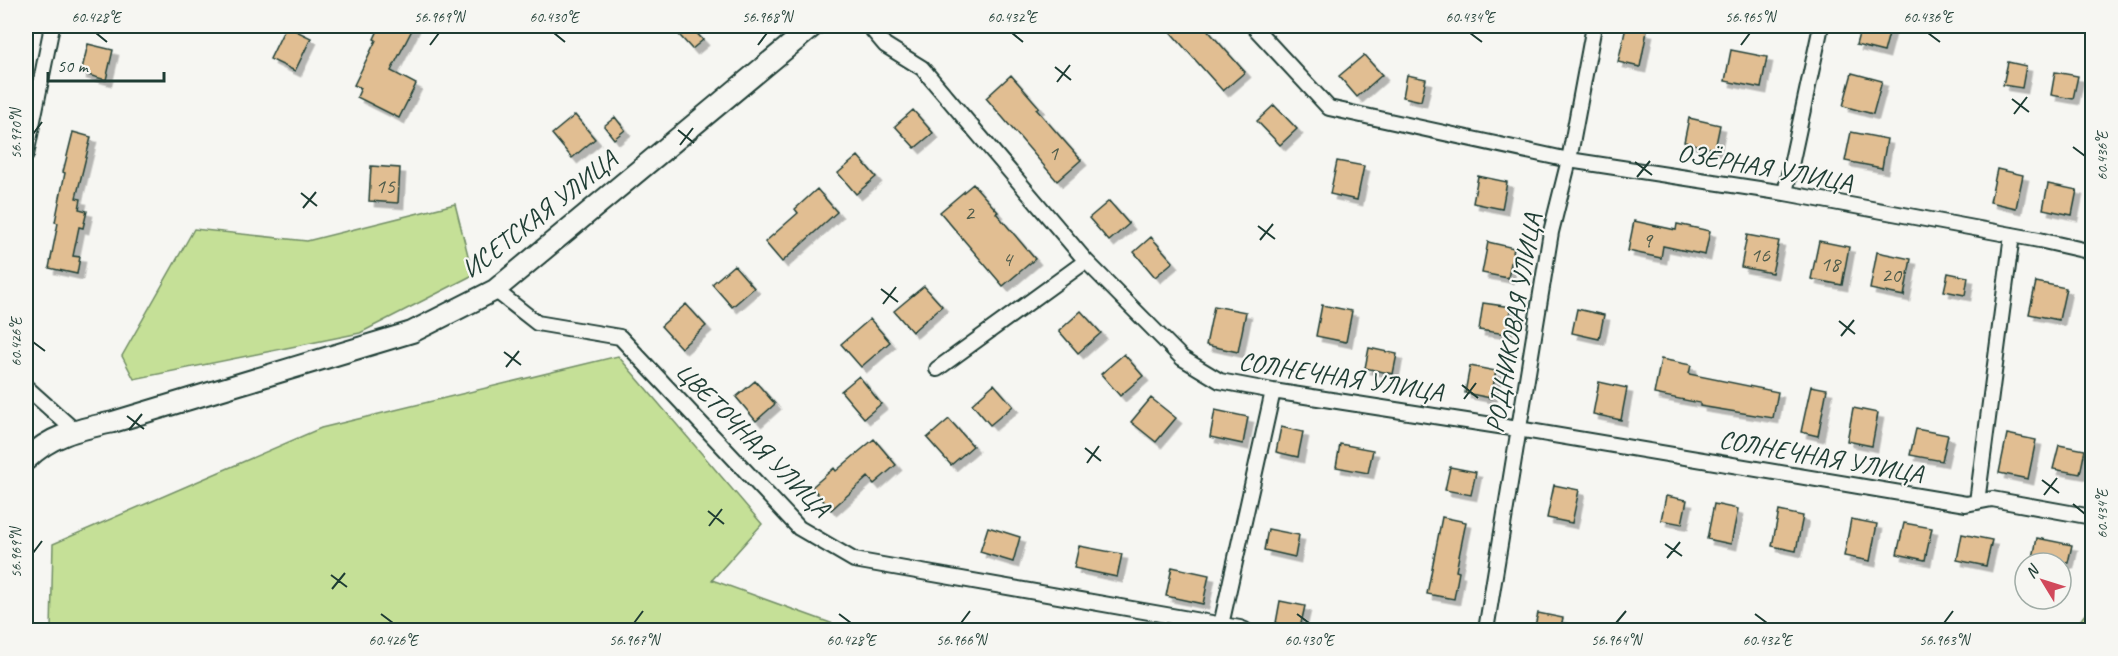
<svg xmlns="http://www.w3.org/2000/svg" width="2118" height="656" font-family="Caveat,sans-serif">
<defs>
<filter id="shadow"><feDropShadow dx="5.5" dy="5.5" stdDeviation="0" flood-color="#0004"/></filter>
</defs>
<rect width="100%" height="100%" fill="#f6f6f2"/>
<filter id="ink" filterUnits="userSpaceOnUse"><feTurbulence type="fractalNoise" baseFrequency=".0167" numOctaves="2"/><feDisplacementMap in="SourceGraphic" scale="12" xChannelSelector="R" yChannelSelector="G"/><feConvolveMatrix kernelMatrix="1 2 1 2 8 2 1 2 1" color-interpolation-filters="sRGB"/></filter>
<g filter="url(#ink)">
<path fill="#c5e097" stroke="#728e66" stroke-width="1.5" d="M455 204 473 275 360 333 134 379 122 356 194 229 307 241Z
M618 356 762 524 712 580 850 630H51L53 544 321 428Z
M2092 605V630H2073Z
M1950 624 2005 630H1853Z"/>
<path fill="#e1be92" stroke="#1f3d34" stroke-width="1.5" filter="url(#shadow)" d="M286 26 311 38 295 71 270 59Z
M380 26H414L391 71 416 84 399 118 357 97 361 88 354 85 376 40 374 39Z
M671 26H690L703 40 692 49Z
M1165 26H1204L1245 72 1223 91Z
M1861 26H1891L1884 52 1856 45Z
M1626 27 1647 31 1640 67 1618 62Z
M88 44 113 50 106 80 81 73Z
M1731 50 1767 57 1761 88 1725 81Z
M1364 55 1382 75 1357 97 1339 76Z
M2008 62 2026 66 2022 88 2003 85Z
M2055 72 2078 76 2073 99 2051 95Z
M1852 73 1882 81 1873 114 1843 106Z
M1011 75 1039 107 1036 109 1081 160 1057 181 986 98Z
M1407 75 1426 79 1421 101 1403 97Z
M1274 105 1297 129 1280 145 1257 121Z
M913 110 933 133 915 148 895 126Z
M575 115 595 139 572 158 552 134Z
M615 117 625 130 614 139 604 126Z
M1689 118 1720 125 1715 149 1684 142Z
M73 132 91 137 76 198 81 199 79 209 87 211 83 228 79 227 73 256 80 257 77 274 49 268 58 223 55 222 65 173 63 172Z
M1851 132 1887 139 1882 168 1845 161Z
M858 156 876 177 856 194 838 173Z
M1337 161 1364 166 1357 200 1330 194Z
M371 166 400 168 398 203 369 201Z
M1997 169 2023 175 2016 208 1990 202Z
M1478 176 1507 182 1502 209 1473 203Z
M973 184 998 212 996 213 1035 259 1003 286 940 212Z
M2048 184 2077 190 2072 215 2043 209Z
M817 189 837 212 782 262 765 242 798 213 795 209Z
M1109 201 1129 224 1109 241 1089 218Z
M1634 221 1676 230 1677 224 1710 231 1705 255 1663 246 1661 258 1628 251Z
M1747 235 1779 241 1772 273 1741 267Z
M1151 237 1173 262 1155 277 1134 252Z
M1819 241 1849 247 1842 285 1811 279Z
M1488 242 1514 248 1508 278 1482 273Z
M1877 252 1911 259 1904 296 1870 289Z
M734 265 754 288 732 307 712 284Z
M1948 273 1968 277 1965 295 1944 291Z
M2036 282 2066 288 2059 320 2029 314Z
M924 286 942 306 912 332 894 311Z
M1483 303 1511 307 1506 334 1479 330Z
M686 304 706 326 681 348 661 326Z
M1322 305 1352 311 1346 342 1316 336Z
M1214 306 1246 312 1238 352 1206 345Z
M1577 309 1604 315 1599 339 1572 333Z
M1081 311 1101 333 1078 353 1059 331Z
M870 319 890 342 861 367 841 344Z
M1369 348 1397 354 1393 374 1365 368Z
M1124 354 1143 376 1120 396 1101 374Z
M1661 359 1691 365 1689 374 1778 392 1773 418 1700 406V403L1654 394Z
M1470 366 1496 371 1491 398 1465 393Z
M859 376 881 404 864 418 841 391Z
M755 381 775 404 756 421 736 397Z
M1599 382 1627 388 1621 420 1593 414Z
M994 384 1013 406 990 425 972 404Z
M1811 386 1827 389 1818 436 1801 432Z
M1151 398 1176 418 1156 442 1131 422Z
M1853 408 1878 413 1872 446 1847 441Z
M1215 410 1248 417 1243 444 1210 437Z
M949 419 973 446 951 465 927 438Z
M1281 427 1303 432 1298 457 1276 452Z
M1916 429 1948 435 1942 461 1910 455Z
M2007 434 2036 440 2028 479 1999 473Z
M874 439 896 465 874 484 868 477 831 510 812 487 834 468 836 471Z
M1340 444 1373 450 1368 473 1336 467Z
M2059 445 2085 450 2080 474 2053 469Z
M1450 467 1476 472 1471 495 1445 490Z
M1554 485 1579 490 1572 523 1547 518Z
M1666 496 1687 500 1682 524 1661 520Z
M1714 504 1738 509 1731 544 1707 539Z
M1779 511 1803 516 1796 551 1772 546Z
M1442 517 1466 522 1456 571 1459 572 1454 599 1427 594Z
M1851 519 1877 524 1870 561 1844 556Z
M1904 523 1932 528 1925 560 1897 554Z
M988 527 1020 537 1013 562 980 552Z
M1268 529 1299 535 1295 557 1264 550Z
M1962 534 1992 540 1986 566 1957 560Z
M2037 538 2072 545 2068 563H2032Z
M1079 546 1122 554 1117 577 1074 568Z
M1172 567 1209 575 1203 604 1166 596Z
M1280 601 1305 606 1300 628 1276 623Z
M1538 613 1563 618 1560 630H1534Z"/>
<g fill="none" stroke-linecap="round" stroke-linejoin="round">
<defs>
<path id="street" d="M869 26 885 45 922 68 1086 261 1182 358 1220 381 1273 391 1518 429 1966 504 1992 499 2092 517
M1253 26 1329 108 1569 160 1785 193 2039 240 2092 252
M26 155 52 26
M1785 193 1821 26
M495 290 537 323 620 337 799 528 854 560 1240 628 1245 630
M937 369 1086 261
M26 387 74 430
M1977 502 2012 235
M1221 625 1273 391
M1486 630 1551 232 1569 160 1594 26"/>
<path id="secondary" d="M26 460C50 435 80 429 113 422L412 332 495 290 813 26"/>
</defs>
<use href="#street" stroke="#1f3d34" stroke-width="18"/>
<use href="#secondary" stroke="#1f3d34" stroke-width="24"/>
<use href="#street" stroke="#f6f6f2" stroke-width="14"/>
<use href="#secondary" stroke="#f6f6f2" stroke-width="20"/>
</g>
</g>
<path fill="none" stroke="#1f3d34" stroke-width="2" d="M96 33 107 42M554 33 565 42M1012 33 1023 42M1470 33 1482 42M1928 33 1940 42M430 45 439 33M758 45 767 33M1741 45 1750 33M1055 67 1071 80M1057 82 1070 65M2012 99 2029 112M2014 114 2027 97M678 130 694 143M33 134 42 122M680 145 693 128M2073 147 2085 156M1635 162 1652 175M1637 177 1650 161M301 193 317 206M303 208 316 192M1258 226 1275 239M1260 240 1273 224M881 289 898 302M883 304 896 287M1839 321 1855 334M1841 336 1854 320M33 342 45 351M504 352 521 365M506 367 519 351M1462 385 1478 398M1464 399 1476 383M127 416 144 429M129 430 142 414M1085 448 1101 461M1087 463 1099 446M2042 480 2059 493M2044 495 2057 478M2073 504 2085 514M708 511 724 524M709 526 722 509M1665 544 1682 556M33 553 42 541M1667 558 1680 542M331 575 347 587M332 589 345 573M381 614 393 623M839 614 851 623M1297 614 1309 623M1755 614 1767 623M634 623 643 611M961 623 970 611M1616 623 1626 611M1944 623 1953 611"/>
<g text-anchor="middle" stroke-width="4.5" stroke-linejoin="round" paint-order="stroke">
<g font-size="22" fill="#505d4c">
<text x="1053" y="160">1</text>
<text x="385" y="193">15</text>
<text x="969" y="220">2</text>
<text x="1647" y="247">9</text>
<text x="1760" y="262">16</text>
<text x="1007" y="266">4</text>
<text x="1830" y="271">18</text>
<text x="1891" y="282">20</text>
</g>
<g font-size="26" fill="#1f3d34" stroke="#f6f6f2">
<text transform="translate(1765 167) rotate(10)" y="9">ОЗЁРНАЯ УЛИЦА</text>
<text transform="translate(539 214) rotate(-38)" y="9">ИСЕТСКАЯ УЛИЦА</text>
<text transform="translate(1513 323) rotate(-80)" y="9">РОДНИКОВАЯ УЛИЦА</text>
<text transform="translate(1341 376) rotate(9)" y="9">СОЛНЕЧНАЯ УЛИЦА</text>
<text transform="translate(753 439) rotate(45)" y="9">ЦВЕТОЧНАЯ УЛИЦА</text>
<text transform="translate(1821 456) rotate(10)" y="9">СОЛНЕЧНАЯ УЛИЦА</text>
</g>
</g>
<rect width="2118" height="656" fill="none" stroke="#f6f6f2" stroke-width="66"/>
<g transform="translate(2043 581) rotate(308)"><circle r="28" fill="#f6f6f2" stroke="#a0aca6" stroke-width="1.5"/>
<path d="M0-4.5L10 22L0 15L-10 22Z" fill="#d1495b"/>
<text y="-9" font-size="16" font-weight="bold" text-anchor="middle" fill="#1f3d34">N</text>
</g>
<path d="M48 72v9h116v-9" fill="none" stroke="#1f3d34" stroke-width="3"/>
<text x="57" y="72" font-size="18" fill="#1f3d34" stroke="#f6f6f2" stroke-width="4.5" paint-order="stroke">50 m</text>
<rect x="33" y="33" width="2052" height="590" fill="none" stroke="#1f3d34" stroke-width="2"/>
<g font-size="15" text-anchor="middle" fill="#1f3d34">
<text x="96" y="22">60.428°E</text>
<text x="439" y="22">56.969°N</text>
<text x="554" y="22">60.430°E</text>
<text x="767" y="22">56.968°N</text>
<text x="1012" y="22">60.432°E</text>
<text x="1470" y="22">60.434°E</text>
<text x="1750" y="22">56.965°N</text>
<text x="1928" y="22">60.436°E</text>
<text transform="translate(16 134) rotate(-90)" y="5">56.970°N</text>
<text transform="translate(2102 156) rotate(-90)" y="5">60.436°E</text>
<text transform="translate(16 342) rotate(-90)" y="5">60.426°E</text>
<text transform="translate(2102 514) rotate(-90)" y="5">60.434°E</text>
<text transform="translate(16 553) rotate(-90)" y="5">56.969°N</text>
<text x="393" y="645">60.426°E</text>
<text x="634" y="645">56.967°N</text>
<text x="851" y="645">60.428°E</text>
<text x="961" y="645">56.966°N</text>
<text x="1309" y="645">60.430°E</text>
<text x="1616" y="645">56.964°N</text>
<text x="1767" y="645">60.432°E</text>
<text x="1944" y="645">56.963°N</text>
</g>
</svg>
